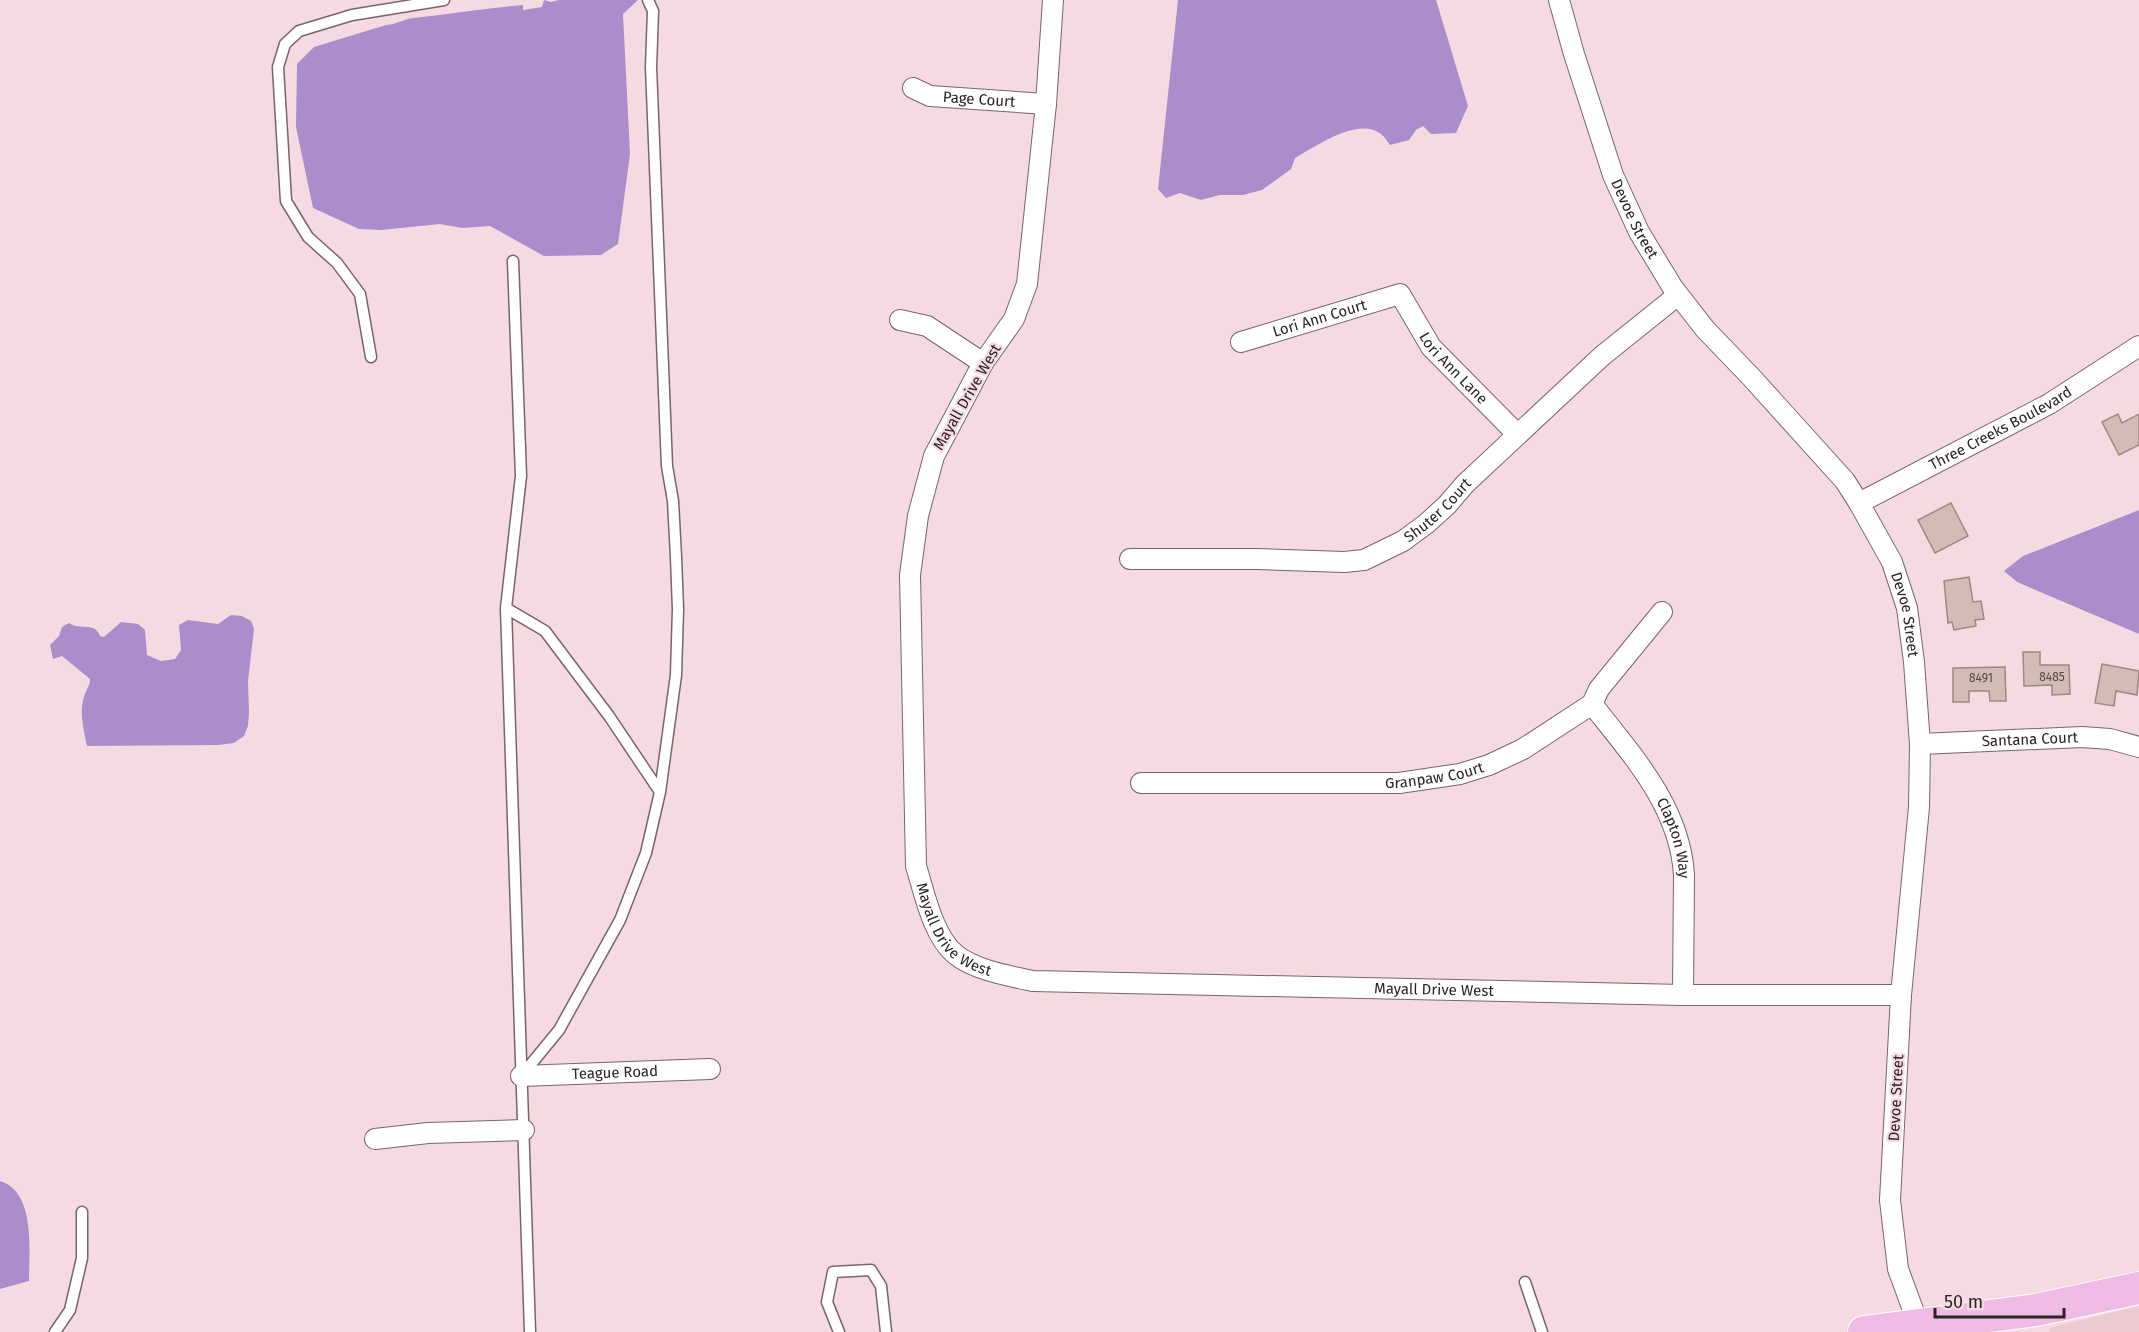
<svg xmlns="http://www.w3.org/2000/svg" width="2139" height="1332" font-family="'Fira Sans',sans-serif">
<rect width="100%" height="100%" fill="#f5dbe1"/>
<path fill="#ebcad2" d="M2139 1306V1332H2050L2049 1328Z"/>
<path fill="#aa8dca" d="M544 0 551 2 559 0H638L623 14 630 154 618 244 601 255 544 256 490 226 462 228 440 224 381 230 359 229 313 208 296 127 297 64 314 47 386 25C398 24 404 19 413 18 450 14 486 8 523 5V10L542 7Z
M1178 0H1436L1468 106 1456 133 1431 134 1423 126 1416 130 1409 140 1390 145C1387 141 1384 136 1381 134 1358 116 1315 147 1295 158L1291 169 1262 190 1243 195H1220L1201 200 1180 193 1166 198 1158 189Z
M2139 510V634L2017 582 2004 571 2023 556Z
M231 615 242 616 251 621 254 629 248 681 249 712 248 726 244 736 234 743 218 745 87 746C84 731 79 712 84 697 86 689 90 687 90 679L62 656 53 659 50 645 59 636 62 627 69 623C80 631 95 621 100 636L104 637 121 622 138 624 145 630 147 655 161 661 175 659 181 650 179 625 188 620 218 624Z
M0 1181C36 1192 29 1250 29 1281L0 1289Z"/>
<path fill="#d3bbb6" stroke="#9f8883" stroke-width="1.5" d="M2118 414 2122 423 2139 414V445L2119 455 2102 422Z
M1951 503 1968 536 1935 553 1918 520Z
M1969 577 1973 602 1981 601 1984 619 1975 620 1976 626 1954 630 1952 622 1948 623 1944 581Z
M2023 652H2040V665H2069L2070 694 2052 695V685L2024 686Z
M2102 664 2139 671 2137 695 2116 691 2114 706 2095 703Z
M2005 667 2006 701H1990L1989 691H1969V702H1953V668Z"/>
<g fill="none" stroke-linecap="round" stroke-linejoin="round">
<defs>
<path id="lane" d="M513 261 521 476 506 608 530 1332
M371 357 360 294 337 263 308 237 286 201 278 67 285 44 299 31 352 15 444 0
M506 608 545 631 609 716 660 792
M522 1075 559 1030 620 920 646 853 660 792 676 675 678 609 676 557 673 501 667 466 651 67 653 11 648 0
M1525 1282 1542 1332
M55 1332 70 1310 82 1258V1212
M839 1332 827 1302 833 1272 871 1270 881 1286 886 1332"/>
<g id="street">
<path id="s1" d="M1053 0 1046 104 1027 284 1014 319 983 363 934 456 918 516 910 575 916 866C924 892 933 936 955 954 974 970 1009 976 1033 981L1683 995H1901"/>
<path id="s2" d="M1559 0 1574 54 1613 175 1639 232 1673 288 1705 329 1752 378 1845 481 1859 503 1892 562 1907 608 1914 662 1920 744 1919 807 1901 995 1890 1200 1898 1269 1919 1326"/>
<path id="s3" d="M913 88 930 96 1046 104"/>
<path d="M900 320 927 326 983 363"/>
<path id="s4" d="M1241 342 1400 294 1431 347 1517 434"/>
<path id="s5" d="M1859 503 2049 404 2139 346"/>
<path id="s6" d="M1130 559H1257L1344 562 1364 560 1403 541 1426 524 1447 505 1465 484 1602 356 1678 295"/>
<path id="s7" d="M1592 704C1632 755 1680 807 1684 875L1683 995"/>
<path id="s8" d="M1920 744 2082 737 2110 739 2139 747"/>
<path id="s9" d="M1141 783H1399L1460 774 1489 765 1523 749 1592 704 1599 689 1662 612"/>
<path id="s10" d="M521 1076 710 1069"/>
<path d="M375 1139 428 1133 524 1130"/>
</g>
<path id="primary" d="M1864 1332 2036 1310 2139 1288"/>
</defs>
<use href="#lane" stroke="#7a6469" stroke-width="13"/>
<use href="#street" stroke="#7a6469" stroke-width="22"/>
<use href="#primary" stroke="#fff" stroke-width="34"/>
<use href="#lane" stroke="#fff" stroke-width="10"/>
<use href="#street" stroke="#fff" stroke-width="20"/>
<use href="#primary" stroke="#efbbe5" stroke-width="32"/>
</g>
<g text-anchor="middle" stroke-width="4.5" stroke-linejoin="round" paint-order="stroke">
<g font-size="12" fill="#554848">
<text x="2052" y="681">8485</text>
<text x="1981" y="682">8491</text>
</g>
<g font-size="15" fill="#2b2224" stroke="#f5dbe1">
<text dy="5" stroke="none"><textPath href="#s3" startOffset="68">Page Court</textPath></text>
<text dy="5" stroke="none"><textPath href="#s2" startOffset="232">Devoe Street</textPath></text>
<text dy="5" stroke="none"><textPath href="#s4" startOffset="82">Lori Ann Court</textPath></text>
<text dy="5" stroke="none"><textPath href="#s4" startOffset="258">Lori Ann Lane</textPath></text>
<text transform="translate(967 397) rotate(-60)" y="5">Mayall Drive West</text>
<text dy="5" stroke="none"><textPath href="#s5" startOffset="160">Three Creeks Boulevard</textPath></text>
<text dy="5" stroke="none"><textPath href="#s6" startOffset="324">Shuter Court</textPath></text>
<text dy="5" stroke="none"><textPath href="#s2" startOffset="718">Devoe Street</textPath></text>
<text dy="5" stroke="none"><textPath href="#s8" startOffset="110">Santana Court</textPath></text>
<text dy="5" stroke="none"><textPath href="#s9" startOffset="294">Granpaw Court</textPath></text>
<text dy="5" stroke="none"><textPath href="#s7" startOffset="159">Clapton Way</textPath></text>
<text dy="5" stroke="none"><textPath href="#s1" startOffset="972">Mayall Drive West</textPath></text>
<text dy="5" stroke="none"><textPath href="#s1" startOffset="1476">Mayall Drive West</textPath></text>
<text dy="5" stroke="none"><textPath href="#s10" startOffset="94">Teague Road</textPath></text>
<text transform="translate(1896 1098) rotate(-87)" y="5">Devoe Street</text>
</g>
</g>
<path d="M1935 1308v9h129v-9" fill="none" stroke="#2b2224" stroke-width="3"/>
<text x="1944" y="1308" font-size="18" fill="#2b2224" stroke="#f5dbe1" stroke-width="4.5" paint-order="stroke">50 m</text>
</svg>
